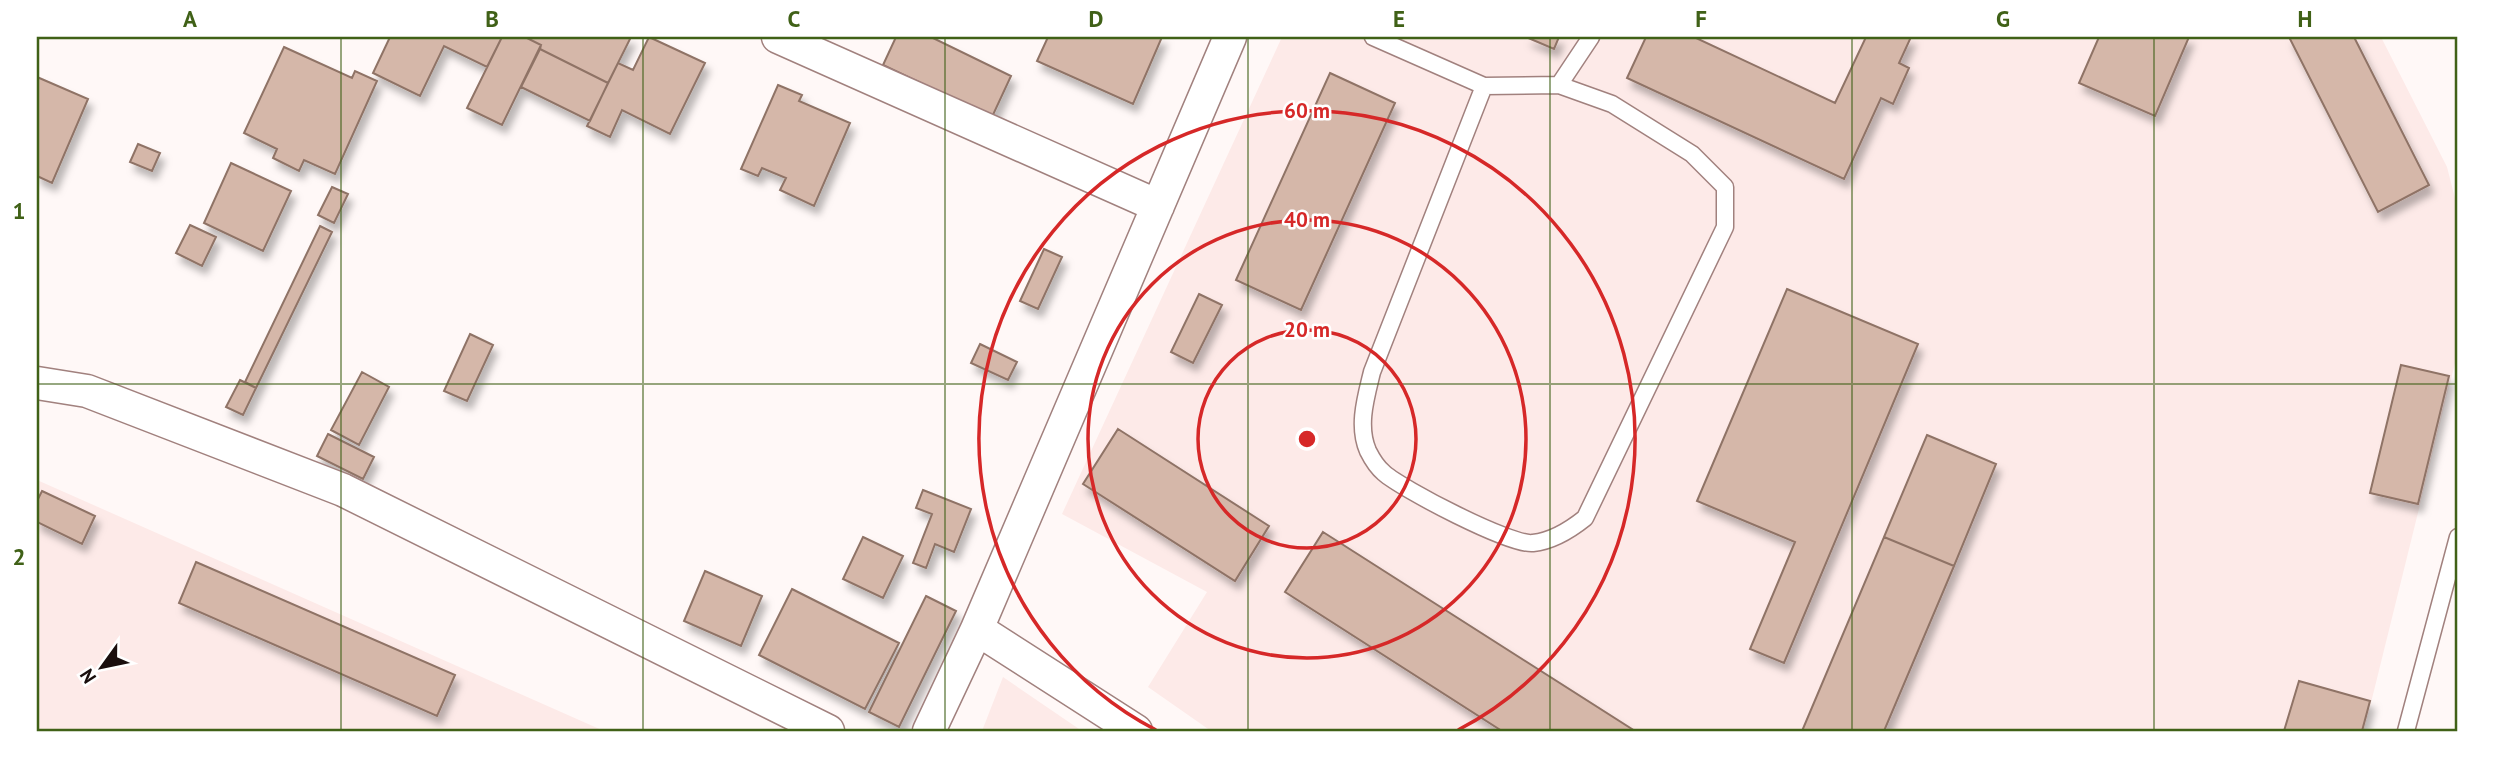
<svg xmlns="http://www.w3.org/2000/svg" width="2495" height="768" font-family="'PT Sans',sans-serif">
<defs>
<filter id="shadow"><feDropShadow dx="4.5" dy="8" stdDeviation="3.5" flood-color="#0004"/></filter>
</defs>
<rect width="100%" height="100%" fill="#fff8f7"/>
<path fill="#fdeae8" d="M1282 37H2381L2447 167 2458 210V351L2364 731H1211L1148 687 1207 592 1062 514Z
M37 480 604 731H37Z
M1003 677 1082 731H982Z"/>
<path fill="#d5b7a9" stroke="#8f7366" stroke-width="2" filter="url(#shadow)" d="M390 37H502L487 67 444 46 420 96 373 73Z
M502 37H525L541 45 502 125 467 108Z
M525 37H631L608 83 540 49 541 45Z
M649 37 705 63 670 134 622 110 610 137 587 126 618 63 633 70Z
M896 37H931L1011 76 992 117 883 65Z
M1048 37H1162L1133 104 1037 61Z
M1526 37H1559L1554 49Z
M1646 37H1694L1835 103 1866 37H1911L1899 63 1909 68 1893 104 1881 98 1844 179 1627 78Z
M2099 37H2189L2155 116 2079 83Z
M2289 37H2354L2429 185 2378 212Z
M284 47 352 78 355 71 377 81 335 174 304 160 299 171 273 158 277 149 244 133Z
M540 49 608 83 590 121 521 87Z
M1330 73 1395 103 1301 310 1236 280Z
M37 77 88 99 52 183 37 176Z
M778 85 802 95 799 101 850 123 814 206 780 190 786 178 762 168 758 176 741 169Z
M138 144 160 153 152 171 130 162Z
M231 163 291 191 263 251 204 223Z
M332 187 348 194 334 223 318 215Z
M190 225 216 237 202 266 176 253Z
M320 226 332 232 256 388 245 382Z
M1044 249 1062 257 1038 309 1020 301Z
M1787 289 1918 344 1784 663 1750 649 1795 542 1697 501Z
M1199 294 1222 305 1193 363 1171 352Z
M470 334 493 345 467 401 444 391Z
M980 344 1017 362 1008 380 971 363Z
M2401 365 2449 376 2418 504 2370 493Z
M362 372 389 387 359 445 331 430Z
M240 380 256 388 243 415 226 407Z
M1118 429 1269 526 1235 581 1083 484Z
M328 434 374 457 363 479 317 456Z
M1927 435 1996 464 1954 566 1884 537Z
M923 490 971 509 954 552 935 544 926 568 913 563 932 514 916 508Z
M42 491 95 516 82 544 37 522V501Z
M1323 532 1635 731H1502L1285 592Z
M863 537 903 556 883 598 843 579Z
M1884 537 1954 566 1884 731H1802Z
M196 562 455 675 437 716 179 603Z
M705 571 762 596 741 646 684 621Z
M792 589 899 643 865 709 759 655Z
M926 596 956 611 899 727 869 712Z
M2299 681 2370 701 2362 731H2284Z"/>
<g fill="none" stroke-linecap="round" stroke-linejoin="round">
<defs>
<path id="lane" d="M1373 37 1484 86 1559 85 1612 104 1692 154 1725 187V227L1585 518C1570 530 1553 541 1533 543 1511 546 1402 489 1384 473 1378 468 1371 457 1368 451 1357 426 1366 397 1372 372L1484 86
M1559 85 1591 37
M2406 731 2458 537"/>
<path id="street" d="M778 37 1158 206
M37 383 87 391 343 490 828 731
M929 731 977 629
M1136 731 977 629 1230 37"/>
</defs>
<use href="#lane" stroke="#a1817e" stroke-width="19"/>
<use href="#street" stroke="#a1817e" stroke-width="35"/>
<use href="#lane" stroke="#fff" stroke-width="16"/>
<use href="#street" stroke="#fff" stroke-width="32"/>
</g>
<path fill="none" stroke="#406117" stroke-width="2" stroke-opacity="0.55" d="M341 37V731M643 37V731M945 37V731M1248 37V731M1550 37V731M1852 37V731M2154 37V731M37 384H2458"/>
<g fill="none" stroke="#d62828" stroke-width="3.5">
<circle cx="1307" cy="439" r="109"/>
<circle cx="1307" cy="439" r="219"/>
<path d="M1156 730A328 328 0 1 1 1458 730"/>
</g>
<circle cx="1307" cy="439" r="10" fill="#d62828" stroke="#fff" stroke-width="3.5"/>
<g font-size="21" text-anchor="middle" font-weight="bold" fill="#d62828" stroke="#fff" stroke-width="5" stroke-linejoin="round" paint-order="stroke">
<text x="1307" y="118">60 m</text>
<text x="1307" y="227">40 m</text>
<text x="1307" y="337">20 m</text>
</g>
<rect width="2495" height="768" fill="none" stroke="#ffffff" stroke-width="77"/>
<g transform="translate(102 667) rotate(237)" stroke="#ffffff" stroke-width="5" paint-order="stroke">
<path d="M0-5L12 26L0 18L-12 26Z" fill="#190e0d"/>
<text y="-10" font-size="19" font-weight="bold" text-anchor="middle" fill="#190e0d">N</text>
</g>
<rect x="38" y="38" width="2418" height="692" fill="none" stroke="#406117" stroke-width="2.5"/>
<g font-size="23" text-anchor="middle" font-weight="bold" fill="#406117">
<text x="190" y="27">A</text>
<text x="492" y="27">B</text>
<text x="794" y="27">C</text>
<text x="1096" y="27">D</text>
<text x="1399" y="27">E</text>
<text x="1701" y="27">F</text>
<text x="2003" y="27">G</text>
<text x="2305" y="27">H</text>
<text x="19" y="219">1</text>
<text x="19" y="565">2</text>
</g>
</svg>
